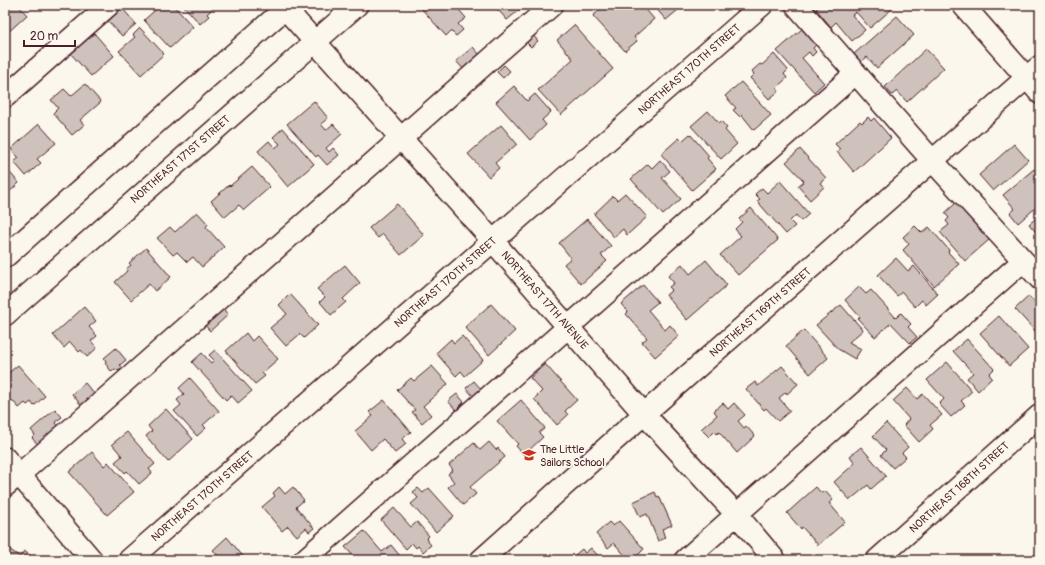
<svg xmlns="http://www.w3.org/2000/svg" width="1045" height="565" font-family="Pangolin,sans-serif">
<rect width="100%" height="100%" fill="#fbf7ec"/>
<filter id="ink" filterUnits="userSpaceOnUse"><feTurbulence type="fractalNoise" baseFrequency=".025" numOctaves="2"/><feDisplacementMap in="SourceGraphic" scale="8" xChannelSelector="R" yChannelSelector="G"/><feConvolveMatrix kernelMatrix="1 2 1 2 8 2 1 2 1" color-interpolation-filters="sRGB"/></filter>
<g filter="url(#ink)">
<path fill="#cfc2bc" stroke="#4a1f2b" d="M5 5H18L27 15 5 35Z
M161 5H173L193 27 170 48 144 20Z
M183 5H216L207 14 209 16 200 24Z
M423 5H455L466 18 458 24 463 30 456 36 451 31 446 36 420 7Z
M490 5H522L523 7 507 20 494 5 492 7Z
M605 5H642L654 19 634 37 637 41 625 51 593 16Z
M653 5H676L674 6 678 10 666 20Z
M821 5H891L893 8 870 28 856 12 852 15 865 30 852 41 836 22 831 27 816 9Z
M122 8 136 24 122 36 108 21Z
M897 16 914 35 877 68 867 57 861 62 854 54Z
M574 25 613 69 561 115 538 90 573 59 557 40Z
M140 28 164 54 141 75 119 51 135 37 133 35Z
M803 28 817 44 813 48 816 52 812 56 809 52 802 58 824 83 814 92 777 51Z
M94 33 114 56 91 76 71 54Z
M532 34 538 41 531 47 525 41Z
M473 47 482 57 465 71 456 61Z
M926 49 944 68 907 102 897 91 892 95 885 87Z
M774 54 788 70 784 74 787 78 776 88 779 91 769 99 750 78 754 74 752 71 760 64 762 65Z
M504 65 510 71 503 78 497 72Z
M741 82 771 115 754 130 742 115 740 117 733 110 736 108 725 96Z
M85 84 101 102 80 120 84 125 72 135 53 113 58 108 51 100 64 89 71 96Z
M514 86 527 101 535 94 551 112 542 120 546 125 530 140 496 102Z
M314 101 328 118 321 124 326 130 333 124 342 134 326 148 329 152 333 148 339 155 327 165 318 155 316 157 287 124Z
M708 111 719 123 721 121 727 128 725 130 737 144 721 159 691 126Z
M868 117 871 121 874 118 891 138 854 172 837 152 840 149 835 144 860 121 862 123Z
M39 124 56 143 37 159 41 163 26 176 14 162 19 158 11 149Z
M501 125 517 144 495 163 499 168 489 177 468 154Z
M283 128 314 164 288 187 258 151 269 141 275 148 280 144 273 137Z
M690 134 709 156 707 158 716 169 692 190 661 154 679 138 682 141Z
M1014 144 1028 160 993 191 979 175Z
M800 149 826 178 820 183 824 187 810 200 798 186 804 181 786 162Z
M660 160 670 171 662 178 681 199 663 215 631 179 648 164 652 168Z
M5 167 19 183 5 196Z
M252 167 270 187 244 210 239 205 225 217 211 201 229 185 230 186Z
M1034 169 1040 176V204L1018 223 1010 213 1015 209 1003 195Z
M780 181 809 214 801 221 796 215 790 221 795 226 786 234 757 201 760 199 755 194 762 188 767 193Z
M625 193 647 217 627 235 623 229 614 237 594 214 613 196 617 200Z
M957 202 990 239 965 261 940 232 949 225 946 221 949 218 945 213Z
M397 204 424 235 401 255 383 234 378 238 369 228Z
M751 208 778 240 738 275 720 255 741 236 735 229 742 222 739 219Z
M197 212 208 224 206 227 224 247 202 267 193 257 187 262 177 252 173 255 157 238 170 227 175 232Z
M1040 215V237L1029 224Z
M587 219 611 246 601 255 607 261 581 284 564 264 571 258 559 243Z
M915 226 922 233 929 227 949 250 948 252 959 264 934 286 903 250 909 244 903 237Z
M146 248 171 277 155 291 149 284 131 300 115 282 127 271 126 269 131 265 129 263Z
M896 258 908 271 914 266 938 294 926 305 922 300 915 307 902 292 897 296 878 275Z
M706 260 727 285 687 320 666 295 672 290 669 287 674 283 668 276 682 264 690 274Z
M345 265 360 283 343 299 346 302 331 315 320 302 325 297 317 289Z
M643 285 658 302 648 310 665 330 670 325 679 336 655 357 642 342 647 338 626 314 628 312 621 304Z
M859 287 866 294 871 290 896 318 901 313 911 324 908 327 917 337 910 343 891 323 875 337 858 319 860 317 845 300Z
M290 294 318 325 304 338 300 334 286 346 270 328 287 314 279 305Z
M1029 296 1040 308V328L1036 332 1015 309Z
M491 304 515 331 489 355 465 327Z
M841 305 863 330 849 342 861 349 855 359 838 349 816 325Z
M84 307 96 321 89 327 97 336 91 341 97 348 87 357 81 350 79 352 70 342 64 348 53 335Z
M222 307 228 315 210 331 203 323Z
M999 316 1028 349 1009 366 980 333Z
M804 330 828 358 810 374 786 346Z
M246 333 252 341 257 336 278 359 262 373 265 376 255 384 226 351Z
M462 336 483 360 465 376 461 371 456 376 436 353 451 339 454 343Z
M967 339 994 369 989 374 992 378 978 391 967 378 973 373 953 351Z
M116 348 126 360 120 365 123 368 118 371 116 369 111 371 105 363 106 361 104 358Z
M215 350 252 391 238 403 231 395 226 400 192 362 202 353 211 363 214 360 209 355Z
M947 362 972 391 961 401 965 405 951 417 939 404 944 399 927 380Z
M545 364 577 400 565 411 568 415 557 425 534 399 542 391 530 378Z
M18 365 45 396 34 406 31 402 27 405 25 403 19 408 12 400 7 405 5 403V376Z
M432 366 448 384 423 406 431 415 422 423 412 412 415 410 397 390 411 378 414 381Z
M782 366 798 384 787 394 786 392 779 398 790 411 778 421 766 408 764 410 746 389 755 382 758 386Z
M190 378 219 411 203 425 206 428 197 436 174 411 181 405 177 400 184 394 179 388Z
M474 381 481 389 473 396 466 388Z
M85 383 95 395 82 406 72 394Z
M907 388 917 399 923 394 942 415 930 425 933 429 919 442 904 425 909 419 893 401Z
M457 394 464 402 456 410 448 401Z
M384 400 411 432 402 439 406 444 395 453 383 439 371 450 355 431 373 416 369 412Z
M521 400 545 428 539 433 543 437 524 455 516 446 518 444 497 421Z
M723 403 728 409 734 403 745 415 738 421 744 428 746 426 755 436 737 453 719 432 717 434 715 431 709 437 701 429 717 415 714 411Z
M55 409 62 417 55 422 61 429 40 447 32 438 35 435 31 430Z
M166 409 193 439 168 462 146 436 152 431 148 426Z
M886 423 908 447 902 453 906 457 893 468 881 455 886 450 873 436Z
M127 432 155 464 149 469 152 473 139 484 127 471 125 473 115 462 122 456 112 444Z
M489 442 496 450 498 448 505 457 470 487 476 494 463 505 448 487 454 482 448 474 453 470 449 465 474 443 480 450Z
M861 447 886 476 871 489 868 485 850 500 834 482 855 463 850 456Z
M92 452 104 466 108 462 134 492 107 515 69 472Z
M279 487 285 494 293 487 304 500 296 507 314 528 309 532 306 528 297 536 288 526 282 531 262 507 275 496 273 493Z
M816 487 821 493 825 491 833 500 829 503 845 522 818 545 802 527 801 529 787 513Z
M418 488 423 493 429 488 454 516 436 532 411 504 418 498 413 492Z
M655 492 657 497 659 496 672 525 662 529 665 538 658 541 647 514 640 517 633 502Z
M394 508 411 527 417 522 429 536 426 539 431 545 423 552 418 546 416 548 412 543 406 549 381 520Z
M619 521 644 549 633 560H629L614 543 608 548 596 534 609 522 613 526Z
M364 531 382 552 391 545 400 556 396 560H357L345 547Z
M227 537 246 560H222L213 550Z
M5 546 20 557 24 551 37 560H5Z
M591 548 602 560H569L582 549 585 553Z"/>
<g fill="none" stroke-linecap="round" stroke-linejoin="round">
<defs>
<path id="minor" d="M282 5 492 240 644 414 737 515 775 560
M796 5 922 149 1040 279
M963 5 1040 93
M5 97 109 5
M5 257 289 5
M5 315 357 5
M5 458 92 560
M5 486 28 467 552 5
M129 560 762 5
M304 560 856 73
M481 560 644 414 1040 66
M685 560 1023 261
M877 560 1040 415"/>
</defs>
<use href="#minor" stroke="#4a1f2b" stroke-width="24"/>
<use href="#minor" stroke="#fbf7ec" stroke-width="21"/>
</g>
</g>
<defs>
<symbol id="school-bare" viewBox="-9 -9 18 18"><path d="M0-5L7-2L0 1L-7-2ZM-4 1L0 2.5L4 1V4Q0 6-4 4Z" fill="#c8321e" stroke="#fbf7ec" stroke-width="2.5" paint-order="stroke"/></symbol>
</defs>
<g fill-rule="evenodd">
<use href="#school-bare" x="519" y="445" width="20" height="20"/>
</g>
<g text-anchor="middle" stroke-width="4" stroke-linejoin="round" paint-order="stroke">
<g font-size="11" fill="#4a1f2b" stroke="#fbf7ec">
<text transform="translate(689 69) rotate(-41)" y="4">NORTHEAST 170TH STREET</text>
<text transform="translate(180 159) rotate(-41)" y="4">NORTHEAST 171ST STREET</text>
<text transform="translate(445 282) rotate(-41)" y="4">NORTHEAST 170TH STREET</text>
<text transform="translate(545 300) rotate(49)" y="4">NORTHEAST 17TH AVENUE</text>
<text transform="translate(760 312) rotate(-41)" y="4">NORTHEAST 169TH STREET</text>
<text transform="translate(959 487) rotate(-42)" y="4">NORTHEAST 168TH STREET</text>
<text transform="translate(202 496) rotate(-41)" y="4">NORTHEAST 170TH STREET</text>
</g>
<g font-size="11" fill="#4a1f2b" stroke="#fbf7ec" text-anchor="start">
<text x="540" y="453">The Little<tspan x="540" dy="13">Sailors School</tspan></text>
</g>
</g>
<rect width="1045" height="565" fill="none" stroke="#fbf7ec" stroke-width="20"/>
<rect x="10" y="10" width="1025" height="545" fill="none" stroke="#4a1f2b" stroke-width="1.5" filter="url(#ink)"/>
<path d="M24 40v6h51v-6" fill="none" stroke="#4a1f2b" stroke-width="2"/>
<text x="30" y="40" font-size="12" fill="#4a1f2b" stroke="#fbf7ec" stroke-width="3" paint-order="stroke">20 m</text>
</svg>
